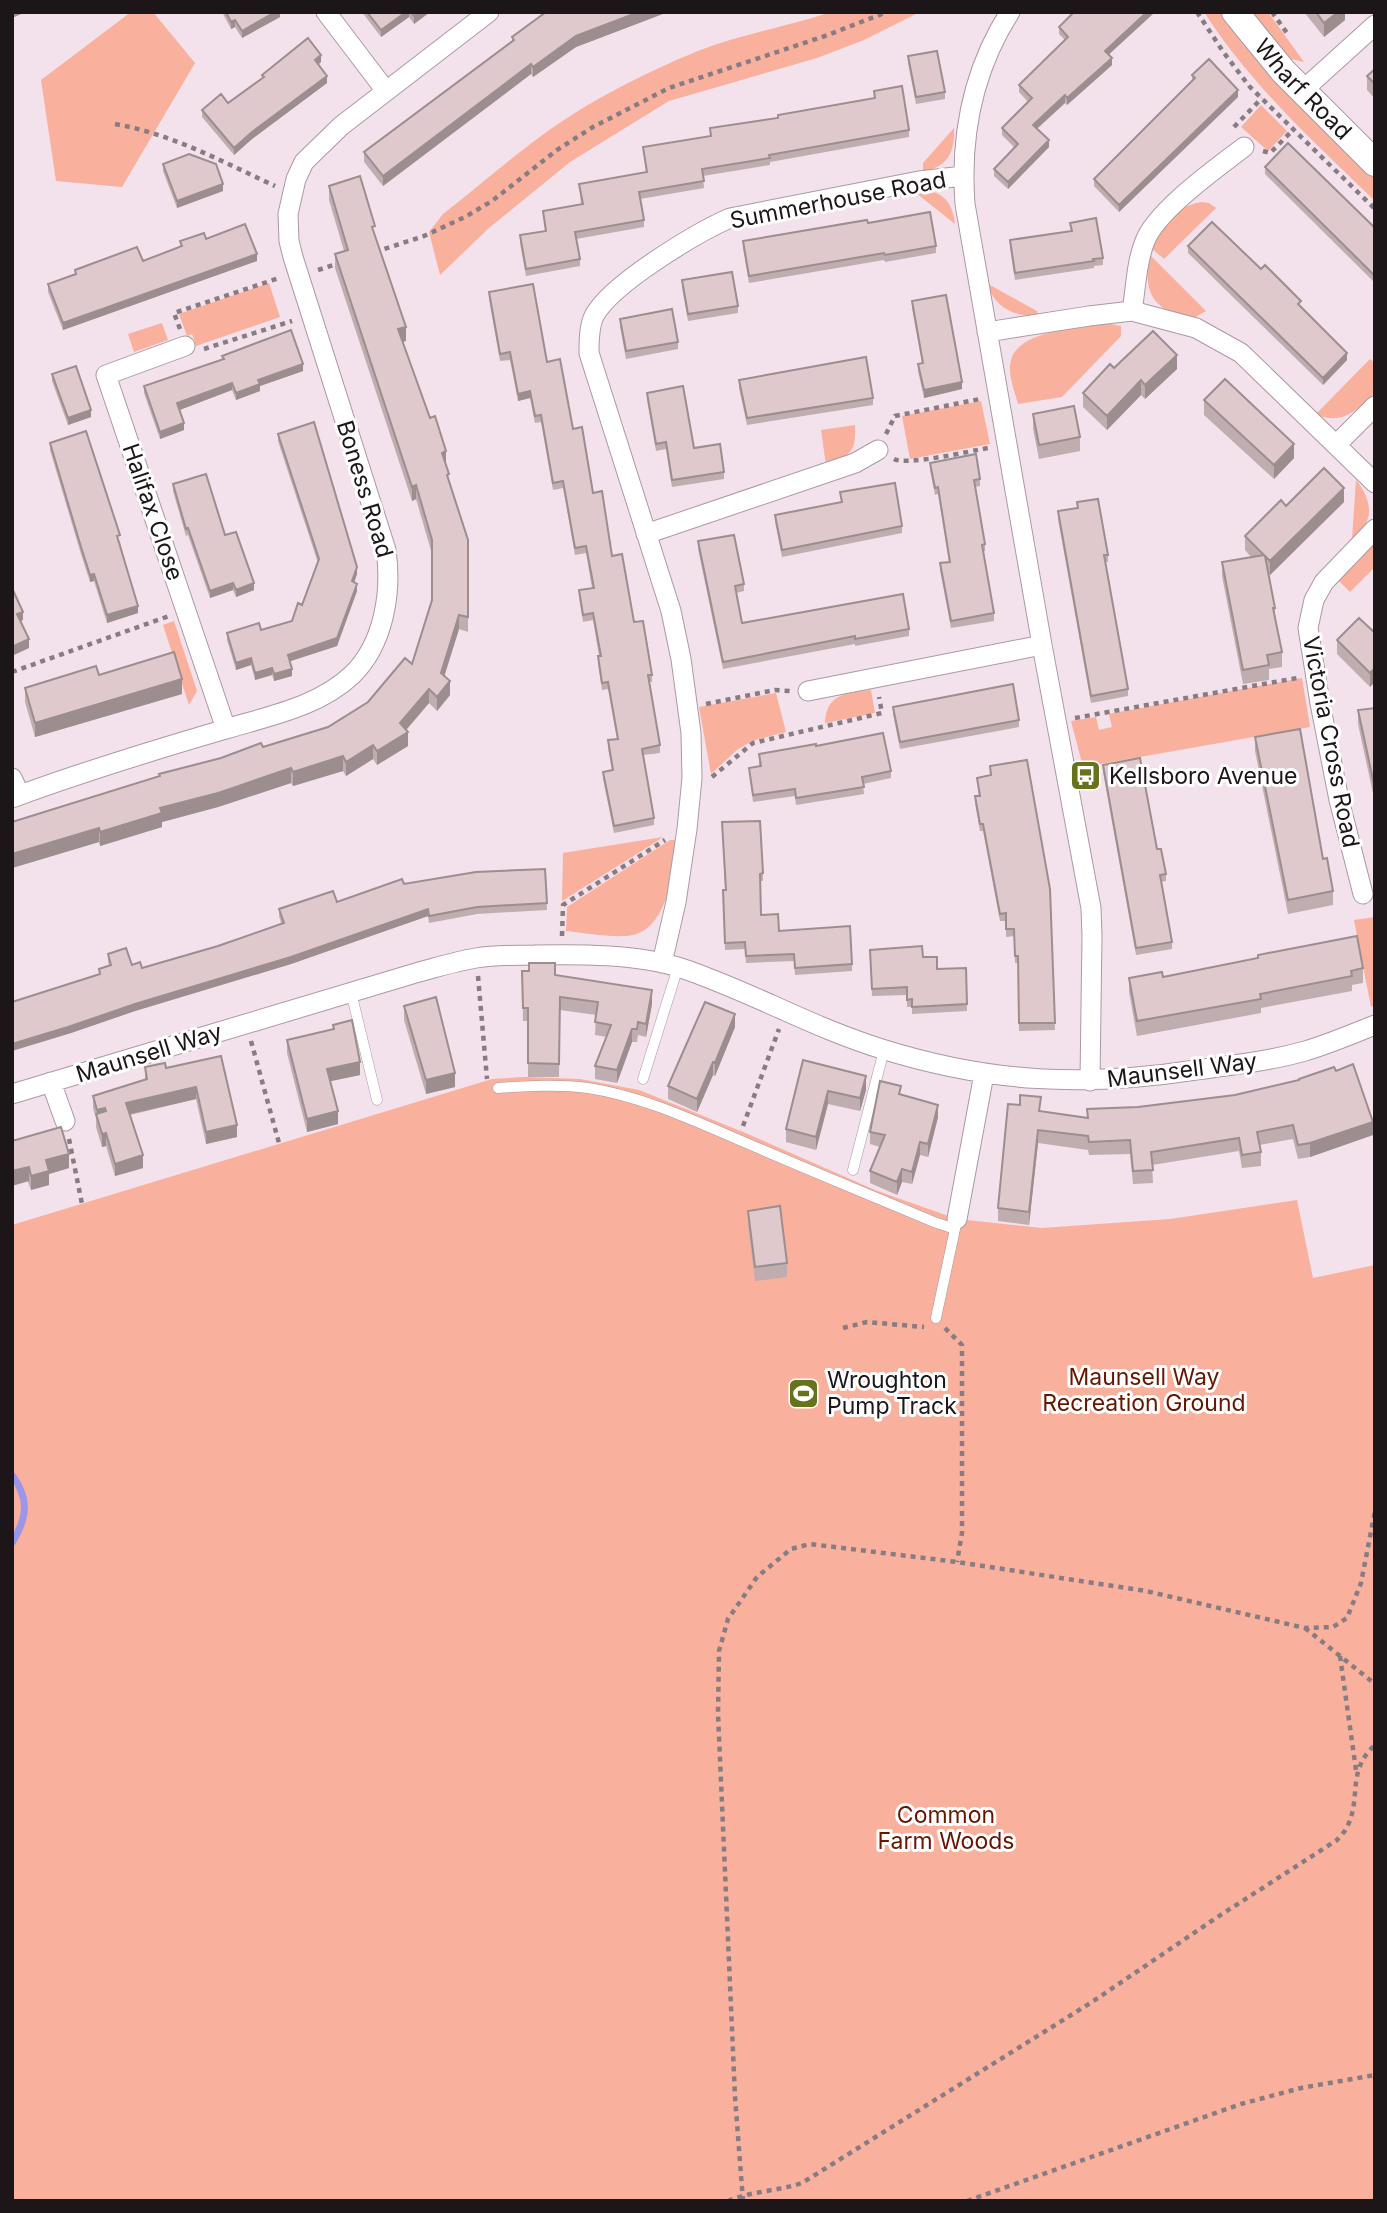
<svg xmlns="http://www.w3.org/2000/svg" width="1387" height="2213" font-family="Inter,sans-serif">
<rect width="100%" height="100%" fill="#f3e1ec"/>
<path fill="#f9b09d" d="M131 12H153L195 63 122 187 56 181 41 80Z
M831 12H920L864 40 817 58 669 101 570 162 489 228 440 275 429 232 443 214C479 186 514 155 552 128 597 97 647 72 698 51 741 34 787 27 831 12Z
M1204 12H1221L1280 86 1375 179V201C1314 142 1250 84 1204 12Z
M1248 12H1268L1304 62 1287 58Z
M1261 105 1287 131 1268 151 1241 127Z
M954 128C955 152 948 167 923 171V163Z
M911 189C937 189 952 196 955 224Z
M1202 202 1209 203 1216 208 1164 259 1151 248C1161 227 1177 205 1202 202Z
M1149 254 1206 311 1194 318C1184 315 1170 313 1162 307 1144 294 1147 272 1149 254Z
M269 283 280 317 196 346 192 334 187 336 179 314Z
M988 284 1037 311 1038 315C1016 318 993 307 988 284Z
M162 323 168 340 134 352 128 334Z
M1105 323 1121 326V336L1062 397 1018 404C1015 391 1007 374 1011 360 1019 330 1079 328 1105 323Z
M1370 359 1375 363V392L1372 396C1356 411 1340 426 1316 414Z
M981 401 990 444 910 459 902 416Z
M855 425C856 452 851 456 826 465L821 430Z
M1356 480C1373 501 1375 522 1352 539Z
M1375 540V567L1350 592 1336 578Z
M174 621 197 691 189 705 163 625Z
M1302 678 1310 727 1083 767 1071 721 1096 717 1099 730 1112 727 1109 714Z
M871 690 875 713 825 723C826 693 848 693 871 690Z
M776 693 786 732 752 741 737 750 711 774 699 707Z
M663 837 651 845 562 901 563 853Z
M670 840H679C673 871 668 935 625 936 606 937 585 933 566 931L567 907Z
M1375 917V1005L1371 1007 1354 920Z
M526 1077 580 1079 639 1090 748 1134 875 1190 957 1219 1042 1228 1170 1219 1297 1200 1313 1278 1375 1265V2201H12V1225L492 1079Z"/>
<g fill="none" stroke-linecap="round" stroke-linejoin="round">
<path stroke="#9c96e9" stroke-width="7" d="M12 1475C30 1499 27 1518 12 1543"/>
<defs>
<path id="lane" d="M351 992 377 1100
M643 1079 678 967
M498 1088C528 1086 558 1084 588 1088 647 1097 703 1125 758 1148 816 1173 875 1197 934 1222L955 1229 957 1219
M853 1170 884 1050
M936 1318 955 1229"/>
<path id="street" d="M326 12 386 91
M1010 12C973 70 960 136 965 204L1042 645 1091 908 1092 936 1090 1081
M1302 91 1375 25
M1132 311C1136 288 1136 263 1145 241 1157 210 1217 168 1244 147
M987 332 1089 316 1132 311 1196 328 1241 353 1375 483
M185 346 106 375 226 729
M1337 444 1375 406
M646 534 855 463 878 450
M808 691 1042 645
M12 778 20 795
M12 798C82 772 154 750 226 729 269 716 318 707 352 675 384 644 392 592 386 550L293 257 289 241 288 214 296 179 304 162 341 126 489 12
M1363 894 1339 800 1320 703 1308 628 1314 600 1324 582 1375 529
M662 963 676 902 687 829 692 778 691 733 681 659 671 611 589 353C589 341 589 327 594 316 611 284 696 233 730 218L919 181 964 176
M51 1082 65 1121
M12 1094 419 972C438 967 457 961 476 958 494 955 515 955 534 955 579 954 638 954 681 968 750 991 813 1028 882 1049 991 1083 1084 1087 1196 1070 1233 1065 1270 1061 1305 1051 1329 1044 1352 1034 1375 1025
M957 1219 984 1074"/>
<g id="secondary">
<path id="s1" d="M1235 12 1283 71 1375 163"/>
</g>
</defs>
<use href="#lane" stroke="#aa99a4" stroke-width="11"/>
<use href="#street" stroke="#aa99a4" stroke-width="21"/>
<use href="#secondary" stroke="#aa99a4" stroke-width="28"/>
<path stroke="#887c83" stroke-width="4.5" stroke-dasharray="5 5" stroke-linecap="butt" d="M1197 12 1224 53 1250 87 1375 209
M1272 12 1289 36
M115 124C172 134 223 162 275 186
M1234 127 1262 98
M1263 151 1270 153 1294 129
M375 252 424 236 465 217 492 201 557 150 593 127 669 88 825 36 887 12
M318 270 340 263
M180 329 174 313 279 278
M204 349 292 321
M886 434 895 416 980 399
M894 459C907 466 970 451 988 448
M12 672 169 616
M706 704 775 690 790 691
M1075 718 1297 678
M712 777 753 743 882 713 879 697
M562 936 563 905 665 840
M478 976 487 1079
M251 1041 279 1143
M743 1126 779 1029
M69 1139 82 1204
M843 1328 867 1322 924 1327
M945 1328 962 1345V1533L957 1562
M1305 1628 1375 1684
M1340 1656 1356 1770
M728 2201C752 2191 778 2191 802 2183L1092 2002 1216 1918 1337 1840C1340 1836 1345 1832 1347 1827 1362 1798 1346 1771 1375 1745
M743 2201 735 2097 718 1714 719 1651 728 1619 757 1577 791 1549 810 1544 957 1562 1146 1591 1305 1628 1333 1627 1347 1618 1361 1583 1375 1511
M967 2201 1241 2104 1301 2088 1375 2075"/>
<use href="#lane" stroke="#fff" stroke-width="10"/>
<use href="#street" stroke="#fff" stroke-width="19"/>
<use href="#secondary" stroke="#fff" stroke-width="26"/>
</g>
<path fill="#c0adaf" d="M222 12H280V17L242 38 235 27 231 29Z
M362 12H430L414 24 409 17 381 37Z
M546 12H668L576 47 533 77 531 74 383 186 364 162V152L512 41V37Z
M1074 12H1155L1109 54 1112 65 1067 105 1065 103 1037 129 1049 147 1008 189 994 176V169L1015 148 1002 135V128L1028 102 1019 92V85L1065 40 1059 34V27Z
M1304 12H1345V20L1324 37Z
M908 56 945 92V99L916 104 908 63Z
M321 62 318 65 327 83 252 139 234 155 202 117V110L228 103 262 78V75Z
M1375 69V99L1367 90V76Z
M1192 75 1238 97 1119 212 1094 186V179L1192 80Z
M874 91 909 130V137L770 162V165L703 176 704 188 640 199 644 220V227L576 239 580 259V266L526 276 520 243V235L545 231 543 211 581 204 579 184 646 172 643 147 710 136V128L778 118 874 99Z
M163 164 223 191 177 208 163 171Z
M1265 167 1375 228V283L1265 174Z
M329 186 375 236 406 341 403 342 446 465 449 480 468 540V632L459 629 444 676 450 695 437 711 429 703 406 730 408 746 377 765 373 759 346 776 343 771 293 786 291 783 218 807 162 822V827L100 846 99 842 12 868V822L328 727 368 702 412 664 432 600V554L416 499 412 501 335 268V254L344 251 329 200Z
M868 223 936 246V253L885 262 884 260 749 283 743 248V241Z
M1070 223 1103 258V265L1094 266V268L1015 280 1010 248V240L1071 231Z
M206 239 257 261 63 330 48 292V284L75 274V270L143 261 180 247V241Z
M1188 246 1301 308 1347 360 1323 385 1188 253Z
M682 280 738 306V313L688 321 682 287Z
M489 292 547 362 573 429 612 556 652 675V682H649L660 745V753L643 755 654 818V825L614 833 603 779V772L612 770 608 748V740L617 739 608 689 602 690 598 663V656H599L593 620 583 622 579 597V590L592 588 586 553 575 555 563 488 553 490 541 422 535 423 530 398 518 401 510 360 500 361 489 299Z
M912 301 962 389 924 398 918 371V364L922 363 912 308Z
M620 319 678 342V349L626 359 620 326Z
M222 356 303 371 260 386V391L236 400 232 390 179 410 184 430 160 439 144 393V386L222 359Z
M1114 368 1177 369 1145 399 1141 395 1107 430 1083 407V393Z
M52 374 91 417 68 425 52 381Z
M739 380 873 398V405L747 425 739 388Z
M647 393 694 448 724 472V479L672 487 666 449 656 451 647 400Z
M1204 400 1294 458 1274 479 1204 415Z
M1033 414 1080 437V451L1039 459 1033 429Z
M278 434 357 574 354 582 357 591 337 646 289 661 292 676 274 681 272 675 255 680 251 665 236 670 227 640V633L261 630 292 621 302 605 318 563 278 441Z
M50 443 120 542 138 613 107 623 94 581 90 582 81 554 50 450Z
M930 463 980 479V486L975 487 985 544V551L983 552 994 613V621L951 628 940 570V563L949 562 938 494 935 495 930 470Z
M173 484 225 535 254 590 236 597 233 590 210 598 188 535 186 536 173 491Z
M840 492 902 526V533L782 557 775 522V515L841 502Z
M1077 502 1108 555V562H1105L1128 689V696L1091 703 1058 519V511L1077 508Z
M1344 502 1270 575 1268 573 1275 608V616L1282 652V667L1269 669V680L1243 684 1222 576V562L1251 557 1245 550V536L1286 506Z
M698 541 744 584V591L736 593 742 623 909 629V636L855 646V644L723 669 698 549Z
M1375 633 1370 687 1337 654V640Z
M99 675 182 694 35 737 25 702V688Z
M893 707 1019 720V727L900 749 893 714Z
M1375 708V798H1374L1358 724V710Z
M1255 737 1323 859 1333 891V905L1288 914 1255 751Z
M816 746 891 771V778L863 784 864 794 796 805 795 796 753 802 749 768 759 766V754Z
M1103 765 1157 849 1166 874V881L1161 882 1172 942V949L1136 955 1103 772Z
M990 766 1050 889 1055 1030 1019 1031 1018 963H1015L1014 936 1006 937V921H1000L983 831H980L975 803V796H979L977 778 990 775Z
M722 822 763 873V881H760L761 915 779 931 852 964V971L795 975 794 961 746 963 745 949 725 950 723 890H725Z
M545 869 547 910 477 914 429 923 428 916 291 964 135 1011 68 1034 99 974V969L109 966 108 961V954L132 965 142 968 218 946 281 923 279 916V909L337 902 404 884Z
M870 950 923 957 937 969 966 968 967 1011 912 1014V1007H907V995L872 996Z
M1363 968V983L1352 985V991L1261 1008V1013L1137 1036 1129 992V978Z
M522 971 555 975 652 1004 646 1037 638 1035 637 1042H632L617 1083 595 1079V1066L607 1037 595 1035 596 1015 560 1010 559 1077H528V1021H523Z
M404 1006 455 1087 426 1094 404 1020Z
M333 1025 360 1075 330 1081 338 1124 307 1132 287 1053V1040L333 1030Z
M735 1027 715 1076 713 1075 697 1112 668 1099V1086Z
M221 1056 237 1137 206 1144 196 1099 130 1115 143 1168 115 1176 106 1146 102 1147 96 1127V1118L93 1108V1096L145 1080V1067L166 1068Z
M803 1060 866 1090 860 1111 828 1104 816 1150 786 1142V1129Z
M1336 1071 1373 1135 1310 1157 1298 1159 1293 1139 1259 1145 1261 1152V1166L1242 1168 1239 1151 1152 1165 1153 1183 1133 1184 1130 1154 1089 1155 1088 1150 1038 1143 1029 1225 998 1221V1208L1040 1112 1087 1118 1138 1107 1235 1095 1299 1080Z
M901 1095 938 1117 928 1157 920 1155 912 1184 902 1182 897 1195 870 1183V1171L880 1147 870 1144V1132Z
M12 1141 69 1168 49 1174V1185L31 1190Z
M748 1211 787 1263V1277L755 1281 748 1225Z"/>
<path fill="#9c8d8f" d="M12 12H26L12 18Z
M275 12H280V17L242 38V31Z
M406 12H409V17L381 37V30Z
M420 12H430L414 24V16Z
M639 12H668L576 47 533 77V67L576 36Z
M1147 12H1155L1105 58V51Z
M1338 12H1345V20L1324 37V23Z
M235 20V27L231 29V22Z
M321 55V62L315 67V60Z
M1112 58V65L1067 105V98Z
M531 64V74L383 186V176Z
M327 76V83L252 139 234 155V148L252 132Z
M1238 90V97L1119 212V205Z
M1065 95V103L1033 132V125Z
M1049 140V147L1008 189V182Z
M223 184V191L177 208V201Z
M257 254V261L63 330V323Z
M406 327V341L398 343V329Z
M1347 353V360L1323 385V378Z
M1177 355V369L1145 399V385Z
M303 364V371L260 386V391L236 400V393L258 380Z
M1141 380V395L1107 430V416Z
M962 382V389L924 398V390Z
M232 383V390L177 411V403Z
M530 391V398L518 401V394Z
M91 410V417L68 425V418Z
M184 423V430L160 439V432Z
M1294 444V458L1274 479V465Z
M446 451V465L442 453Z
M416 485V499L412 501V487Z
M1344 488V502L1270 575V561Z
M357 567V574L352 589V581Z
M94 574V581L90 582V575Z
M233 583V590L210 598V591Z
M254 583V590L236 597V590Z
M357 584V591L337 646 288 662V655Z
M138 606V613L107 623V615Z
M23 612V620L17 623V614Z
M459 615V629L441 687V673Z
M29 639V648L12 656V647Z
M251 658V665L236 670V663Z
M272 668V675L255 680V673Z
M1375 668V682L1370 687V673Z
M292 669V676L274 681V674Z
M182 679V694L35 737V723Z
M450 681V695L437 711V697Z
M429 689V703L401 736 408 732V746L377 765V751Z
M373 745V759L346 776V762Z
M343 756V771L293 786V772Z
M291 768V783L218 807 162 822V827L100 846V832L160 808Z
M99 828V842L12 868V854Z
M428 909V916L291 964 135 1011 68 1034 12 1051V1044Z
M652 990V1004L646 1037V1024Z
M735 1014V1027L715 1076V1063Z
M632 1029V1042L617 1083V1070Z
M360 1062V1075L327 1082V1069Z
M713 1062V1075L697 1112V1099Z
M455 1073V1087L426 1094V1080Z
M866 1076V1090L860 1111V1098Z
M196 1087V1099L126 1115V1103Z
M828 1091V1104L816 1150V1137Z
M938 1105V1117L928 1157V1144Z
M105 1108V1120L97 1118V1110Z
M338 1111V1124L307 1132V1119Z
M1373 1122V1135L1310 1157V1143Z
M237 1125V1137L206 1144V1132Z
M1038 1130V1143L1029 1225V1212Z
M106 1133V1146L102 1147V1134Z
M920 1142V1155L912 1184V1172Z
M69 1154V1168L49 1174V1185L31 1190V1176L46 1160Z
M143 1155V1168L115 1176V1164Z
M29 1167V1181L12 1186V1171Z
M902 1169V1182L897 1195V1182Z"/>
<path fill="#dfc9cc" stroke="#9c8d8f" stroke-width="2" d="M226 12H275L242 31 235 20 231 22Z
M367 12H406L381 30Z
M411 12H420L414 16Z
M546 12H639L576 36 533 67 531 64 383 176 364 152 514 40 512 37Z
M1074 12H1147L1105 51 1112 58 1067 98 1065 95 1033 125 1049 140 1008 182 994 169 1018 144 1002 128 1032 98 1019 85 1068 37 1059 27Z
M1316 12H1338L1324 23Z
M308 38 321 55 315 60 327 76 252 132 234 148 202 110 221 94 228 103 264 77 262 75Z
M937 51 945 92 916 97 908 56Z
M1209 59 1238 90 1119 205 1094 179 1195 78 1192 75Z
M1375 69V84L1367 76Z
M902 86 909 130 769 155 770 158 702 169 704 181 639 192 644 220 575 232 580 259 526 269 520 235 546 231 543 211 583 204 579 184 647 172 643 147 711 136 710 128 778 118V115L875 98 874 91Z
M1288 143 1375 228V276L1265 167Z
M189 154 216 164 223 184 177 201 163 164Z
M360 176 375 226 372 227 406 327 398 329 430 418 435 416 446 451 442 453 449 474 447 475 468 540V617L459 615 441 673 450 681 437 697 429 689 400 723 408 732 377 751 373 745 346 762 343 756 293 772 291 768 218 793 160 808 162 813 100 832 99 828 12 854V822L160 776 159 774 221 758 261 743 263 747 328 727 368 702 405 658 412 664 432 600V540L416 485 412 487 335 254 348 250 329 186Z
M930 212 936 246 885 255 884 253 749 276 743 241 867 220 868 223Z
M1096 218 1103 258 1093 259 1094 261 1015 273 1010 240 1072 231 1070 223Z
M1212 222 1261 269 1265 265 1301 301 1298 304 1347 353 1323 378 1188 246Z
M245 224 257 254 63 323 48 284 76 274 75 270 137 247 143 261 182 246 180 241 204 233 206 239Z
M732 272 738 306 688 314 682 280Z
M533 284 547 362 560 359 573 429 582 427 593 493 602 491 612 556 622 554 634 622 643 621 652 675H648L660 745 642 749 654 818 614 826 603 772 613 770 608 740 618 739 608 682 602 683 598 656H601L593 613 583 615 579 590 594 588 586 546 575 548 563 481 553 483 541 415 535 416 530 391 518 394 510 352 500 354 489 292Z
M946 295 962 382 924 390 918 364 923 363 912 301Z
M672 309 678 342 626 351 620 319Z
M291 330 303 364 258 380 260 384 236 393 232 383 177 403 184 423 160 432 144 386 224 359 222 356Z
M1153 331 1177 355 1145 385 1141 380 1107 416 1083 393 1110 364 1114 368Z
M866 357 873 398 747 418 739 380Z
M76 366 91 410 68 418 52 374Z
M1225 379 1294 444 1274 465 1204 400Z
M683 386 694 448 720 444 724 472 672 480 666 442 656 444 647 393Z
M1074 406 1080 437 1039 445 1033 414Z
M314 422 357 567 352 581 357 584 337 638 288 655 292 669 274 674 272 668 255 673 251 658 236 663 227 633 259 623 261 630 292 621 298 603 302 605 319 559 278 434Z
M86 431 120 535 117 536 138 606 107 615 94 574 90 575 81 547 50 443Z
M976 454 980 479 974 480 985 544 982 545 994 613 951 621 940 563 950 562 938 487 935 488 930 463Z
M1324 468 1344 488 1270 561 1265 556 1275 608H1273L1282 652 1267 655 1269 665 1243 670 1222 562 1264 555 1245 536 1281 500 1286 506Z
M206 474 225 535 236 532 254 583 236 590 233 583 210 591 188 528 186 529 173 484Z
M895 483 902 526 782 550 775 515 842 502 840 492Z
M1098 499 1108 555H1104L1128 689 1091 696 1058 511 1078 508 1077 502Z
M734 535 744 584 735 586 742 623 903 594 909 629 855 639V636L723 662 698 541Z
M12 588 23 612 17 614 29 639 12 647Z
M1359 618 1375 633V668L1370 673 1337 640Z
M174 652 182 679 35 723 25 688 96 666 99 675Z
M1013 684 1019 720 900 742 893 707Z
M1375 708V783L1374 784 1358 710Z
M1300 729 1323 859 1327 858 1333 891 1288 900 1255 737Z
M883 733 891 771 862 777 864 787 796 798 795 789 753 795 749 768 761 766 759 754 816 744V746Z
M1140 758 1157 849H1161L1166 874 1160 875 1172 942 1136 948 1103 765Z
M1027 760 1050 889 1055 1023H1019L1018 956H1015L1014 929H1006V913L1000 914 983 824H980L975 796H980L977 778 991 775 990 766Z
M760 821 763 873 760 874 761 915 778 914 779 931 850 926 852 964 795 968 794 954 746 956 745 942 725 943 723 890H726L722 822Z
M545 869 547 903 477 907 429 916 428 909 291 957 135 1004 68 1027 12 1044V1002L100 974 99 969 111 965 108 954 126 948 132 965 140 962 142 968 218 946 284 923 279 909 333 891 337 902 402 879 404 884 476 872Z
M1357 936 1363 968 1351 971 1352 976 1260 994 1261 999 1137 1021 1129 978 1162 972 1163 977 1258 958V955Z
M922 946 923 957H937V969L966 968 967 1004 912 1007V999L907 1000V987L872 989 870 950Z
M529 963H555V975L652 990 646 1024 638 1022 637 1029H632L617 1070 595 1066 611 1025 595 1022 598 1002 560 997 559 1064 528 1063V1008H523L522 971H529Z
M436 997 455 1073 426 1080 404 1006Z
M705 1002 735 1014 715 1063 713 1062 697 1099 668 1086Z
M352 1020 360 1062 327 1069 338 1111 307 1119 287 1040 334 1029 333 1025Z
M221 1056 237 1125 206 1132 196 1087 126 1103 143 1155 115 1164 106 1133 102 1134 96 1114 106 1111 105 1108 97 1110 93 1096 147 1079 145 1067 165 1063 166 1068Z
M803 1060 866 1076 860 1098 828 1091 816 1137 786 1129Z
M1353 1064 1373 1122 1310 1143 1298 1145 1293 1125 1257 1132 1261 1152 1242 1155 1239 1138 1151 1152 1153 1170 1133 1171 1130 1140 1089 1142 1088 1136 1038 1130 1029 1212 998 1208 1008 1104 1020 1105V1095L1041 1097 1039 1111 1088 1118 1087 1109 1138 1107 1235 1095 1299 1080V1079L1334 1067 1336 1071Z
M880 1081 901 1086 899 1094 938 1105 928 1144 920 1142 912 1172 902 1169 897 1182 870 1171 885 1135 870 1132Z
M61 1127 69 1154 46 1160 49 1171 31 1176 29 1167 12 1171V1141Z
M780 1206 787 1263 755 1267 748 1211Z"/>
<defs>
<symbol id="bus-square" viewBox="-11 -11 22 22"><rect x="-9" y="-9" width="18" height="18" rx="4" fill="#66721c" stroke="#fff"/><path d="M-5-6H5V4H4V6H2V4H-2V6H-4V4H-5ZM-3.5-4V0h7V-4ZM-3.5 1.2v1.5H-2V1.2ZM2 1.2v1.5H3.5V1.2Z" fill="#fff"/></symbol>
<symbol id="stadium-square" viewBox="-11 -11 22 22"><rect x="-9" y="-9" width="18" height="18" rx="4" fill="#66721c" stroke="#fff"/><path d="M0-5a6.5 5 0 1 0 0 10a6.5 5 0 1 0 0-10ZM-3.5-1.8h7v3.6h-7Z" fill="#fff"/></symbol>
</defs>
<g fill-rule="evenodd">
<use href="#bus-square" x="1068" y="758" width="35" height="35"/>
<use href="#stadium-square" x="786" y="1376" width="35" height="35"/>
</g>
<g text-anchor="middle" stroke-width="6" stroke-linejoin="round" paint-order="stroke">
<g font-size="23" fill="#1c1619" stroke="#fff">
<text dy="8" stroke="none"><textPath href="#s1" startOffset="103">Wharf Road</textPath></text>
<text transform="translate(838 200) rotate(-11)" y="8">Summerhouse Road</text>
<text transform="translate(365 489) rotate(73)" y="8">Boness Road</text>
<text transform="translate(153 512) rotate(71)" y="8">Halifax Close</text>
<text transform="translate(1331 742) rotate(79)" y="8">Victoria Cross Road</text>
<text transform="translate(149 1053) rotate(-17)" y="8">Maunsell Way</text>
<text transform="translate(1182 1070) rotate(-7)" y="8">Maunsell Way</text>
</g>
<g font-size="23" fill="#1c1619" stroke="#fff" text-anchor="start">
<text x="1109" y="784">Kellsboro Avenue</text>
<text x="827" y="1388">Wroughton<tspan x="827" dy="26">Pump Track</tspan></text>
</g>
<g font-size="23" fill="#681500" stroke="#fff">
<text x="1144" y="1385">Maunsell Way<tspan x="1144" dy="26">Recreation Ground</tspan></text>
<text x="946" y="1823">Common<tspan x="946" dy="26">Farm Woods</tspan></text>
</g>
</g>
<rect width="1387" height="2213" fill="none" stroke="#1c1619" stroke-width="28"/>
</svg>
